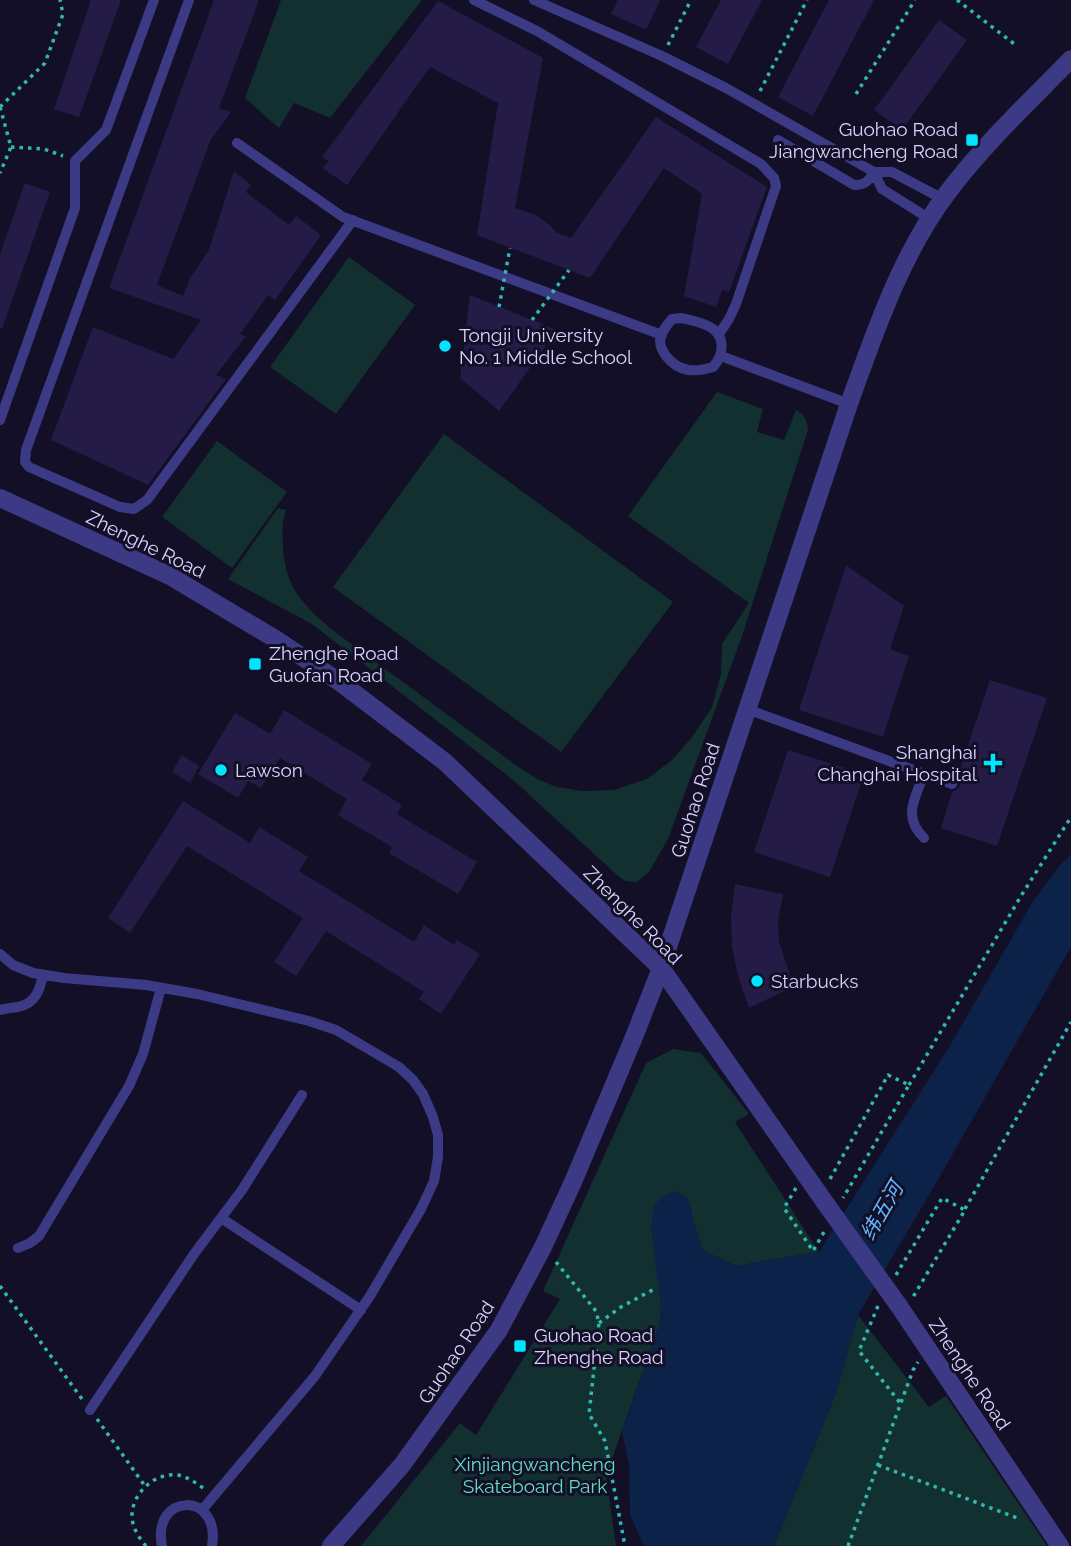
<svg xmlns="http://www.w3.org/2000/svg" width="1071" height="1546" font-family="Raleway,'Noto Sans SC',sans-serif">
<rect width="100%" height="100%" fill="#130f26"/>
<path fill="#12302f" d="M281 0H422L330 118 294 103 279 128 245 98Z
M349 257 415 305 336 414 270 367Z
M717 392 763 409 757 432 784 440 796 410C805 414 807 421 808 430L741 639 668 839 649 872 637 882 625 881 616 874 512 779 312 624 228 579 278 508 286 510C282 522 282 532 283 544 284 585 301 603 331 629L517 766 539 780 557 787 581 791 614 790 647 779 672 760 693 736 712 707 721 674 722 644 749 603 628 516Z
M444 434 673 602 561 752 333 587Z
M217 441 287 492 232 568 162 517Z
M673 1049 701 1053 749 1114 735 1122 819 1252 736 1266 702 1250 687 1197 661 1308 659 1326 606 1476 616 1546H361L460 1423 476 1435 560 1299 543 1291 646 1063Z
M858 1315 929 1407 946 1396 1047 1546H774L837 1390Z"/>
<path fill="#0c2248" d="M1071 854V947L935 1185 858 1315 837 1390 774 1546H644L630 1515 629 1464 622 1432 659 1326 661 1308 651 1227 654 1205 665 1195 675 1191 687 1197 702 1250 736 1266 819 1252 951 1044 1032 903 1060 865Z"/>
<path fill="#241b47" d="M91 0H121L79 117 54 109Z
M214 0H259L219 108 231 112 211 139 157 285 183 296 190 278 209 250 234 171 251 185 246 192 289 225 296 216 321 235 275 300 268 295 240 334 246 336 216 375 226 379 148 485 51 440 93 327 173 359 201 320 109 288Z
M618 0H660L646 30 611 14Z
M721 0H762L728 64 696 47Z
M829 0H874L813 116 778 97Z
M438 1 543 58 515 208 536 215 551 226 557 233 571 238 656 117 767 187 729 292 722 290 716 307 684 296 702 194 664 168 590 278 477 235 498 103 430 67 347 185 322 168 329 161 322 157Z
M939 20 967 40 902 130 874 110Z
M25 183 50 192 2 329 0 328V254Z
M470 295 557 330 499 411 460 378Z
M846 565 904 606 890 649 909 656 883 737 799 710Z
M990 680 1047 698 997 846 941 828 952 792 956 790 960 786V782L957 778Z
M284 710 372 764 362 780 402 805 397 814 477 862 458 894 389 853 392 847 338 815 347 799 280 758 261 788 248 781 238 798 198 774 235 713 270 734Z
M788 750 864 774 830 877 754 852Z
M182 755 199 766 190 783 172 772Z
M183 801 250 843 259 827 308 857 299 871 414 942 424 925 454 945 457 940 480 954 441 1014 419 999 424 992 326 931 296 976 274 962 303 918 187 846 130 933 108 918Z
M735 884 783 894 778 921 779 942 794 986 749 1008 738 976 732 947 731 917Z"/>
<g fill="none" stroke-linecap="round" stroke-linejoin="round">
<path stroke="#2fb8b0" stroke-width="3.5" stroke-dasharray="3.5 5" stroke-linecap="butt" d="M957 0 1017 46
M668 45 691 0
M760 91 807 0
M856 94 915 0
M0 107 45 63 63 14 60 0
M0 107 11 147 0 173
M11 147 44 149 63 156
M909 1085 1021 896 1071 817
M830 1179 888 1075 909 1085 843 1198
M796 1188 784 1208 813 1251 824 1232
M965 1209 1071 1022
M556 1262 596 1311 599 1323 589 1414 605 1441 625 1546
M896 1275 942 1198 965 1210 913 1297
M0 1286 82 1399
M878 1306 859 1351 901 1404
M599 1323 621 1307 656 1288
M97 1419 145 1486
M878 1465 1020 1519
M146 1546C139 1538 132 1527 132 1516 132 1493 155 1472 178 1475 187 1477 195 1482 203 1488
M848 1546 913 1370 918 1362"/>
<path stroke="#3d3a85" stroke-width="10" d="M189 0 26 450 25 462 29 467 120 507 134 509 147 500 353 220
M474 0 537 31 761 164 774 178 776 186 736 304 729 319 719 334
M534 0 662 56 726 88 874 172H892L943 199
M778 140 854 185C865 185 868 182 874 172
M237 143 343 217 662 335
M874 172 882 189 930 219
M681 318C690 320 701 322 710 327 726 336 724 355 713 367 694 373 679 372 666 356 663 352 660 345 660 340 661 332 667 325 672 319Z
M721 356 849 404
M0 420 75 208V161L106 130 154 0
M747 709 952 784
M924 838C902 816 915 799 924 774
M0 954 13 965 33 973 64 978 146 985 197 994 309 1021 336 1030 399 1067 413 1080 423 1094 433 1117 438 1135V1157L434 1181 421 1209 370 1296 315 1376 202 1510
M0 1010C6 1008 12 1008 18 1007 35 1004 40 990 43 975
M221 1218 361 1310
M18 1248 30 1243 39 1236 129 1086 143 1054 161 988
M90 1410 194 1254 242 1190 302 1095
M162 1546C151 1493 221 1490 212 1546"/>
<path stroke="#3d3a85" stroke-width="18" d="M0 498 170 576 277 640 341 683 445 762 661 968 826 1204
M899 1306 1060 1546
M331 1546 402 1465 499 1330 543 1247 573 1182 634 1037 661 968 849 404C875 332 901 254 948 192 984 144 1029 102 1071 59"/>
<path stroke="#2fb8b0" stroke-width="3.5" stroke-dasharray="3.5 5" stroke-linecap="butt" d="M499 307 510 248
M532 320 569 270"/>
<path stroke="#3d3a85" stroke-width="18" d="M826 1204 899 1306"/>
</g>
<g fill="#00e5ff" stroke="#130f26" stroke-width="2.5">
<rect x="965" y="133" width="14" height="14" rx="3.5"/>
<circle cx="445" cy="346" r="7"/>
<rect x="248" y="657" width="14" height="14" rx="3.5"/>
<path d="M989.5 752.5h7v7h7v7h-7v7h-7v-7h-7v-7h7z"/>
<circle cx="221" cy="770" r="7"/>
<circle cx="757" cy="981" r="7"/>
<rect x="513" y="1339" width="14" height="14" rx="3.5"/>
</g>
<g text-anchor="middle" stroke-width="6" stroke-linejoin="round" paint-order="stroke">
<g font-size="19" fill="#d9d4ff" stroke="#130f26" text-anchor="start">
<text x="958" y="136" text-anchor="end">Guohao Road<tspan x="958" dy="22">Jiangwancheng Road</tspan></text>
<text x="459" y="342">Tongji University<tspan x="459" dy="22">No. 1 Middle School</tspan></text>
<text x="269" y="660">Zhenghe Road<tspan x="269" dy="22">Guofan Road</tspan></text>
<text x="977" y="759" text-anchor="end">Shanghai<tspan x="977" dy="22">Changhai Hospital</tspan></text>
<text x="235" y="777">Lawson</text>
<text x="771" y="988">Starbucks</text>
<text x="534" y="1342">Guohao Road<tspan x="534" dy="22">Zhenghe Road</tspan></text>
</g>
<g font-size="19" fill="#d9d4ff" stroke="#130f26">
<text transform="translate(146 544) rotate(26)" y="7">Zhenghe Road</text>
<text transform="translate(695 800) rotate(-72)" y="7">Guohao Road</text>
<text transform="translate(633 915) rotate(45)" y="7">Zhenghe Road</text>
<text transform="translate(456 1352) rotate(-56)" y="7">Guohao Road</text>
<text transform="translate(970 1374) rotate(56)" y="7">Zhenghe Road</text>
</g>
<g font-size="19" fill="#5fe0c0" stroke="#130f26">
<text x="535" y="1471">Xinjiangwancheng<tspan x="535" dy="22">Skateboard Park</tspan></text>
</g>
<g font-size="21" font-style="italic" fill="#62b6ff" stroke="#130f26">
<text transform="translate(882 1211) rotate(-60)" y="7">纬五河</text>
</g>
</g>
</svg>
